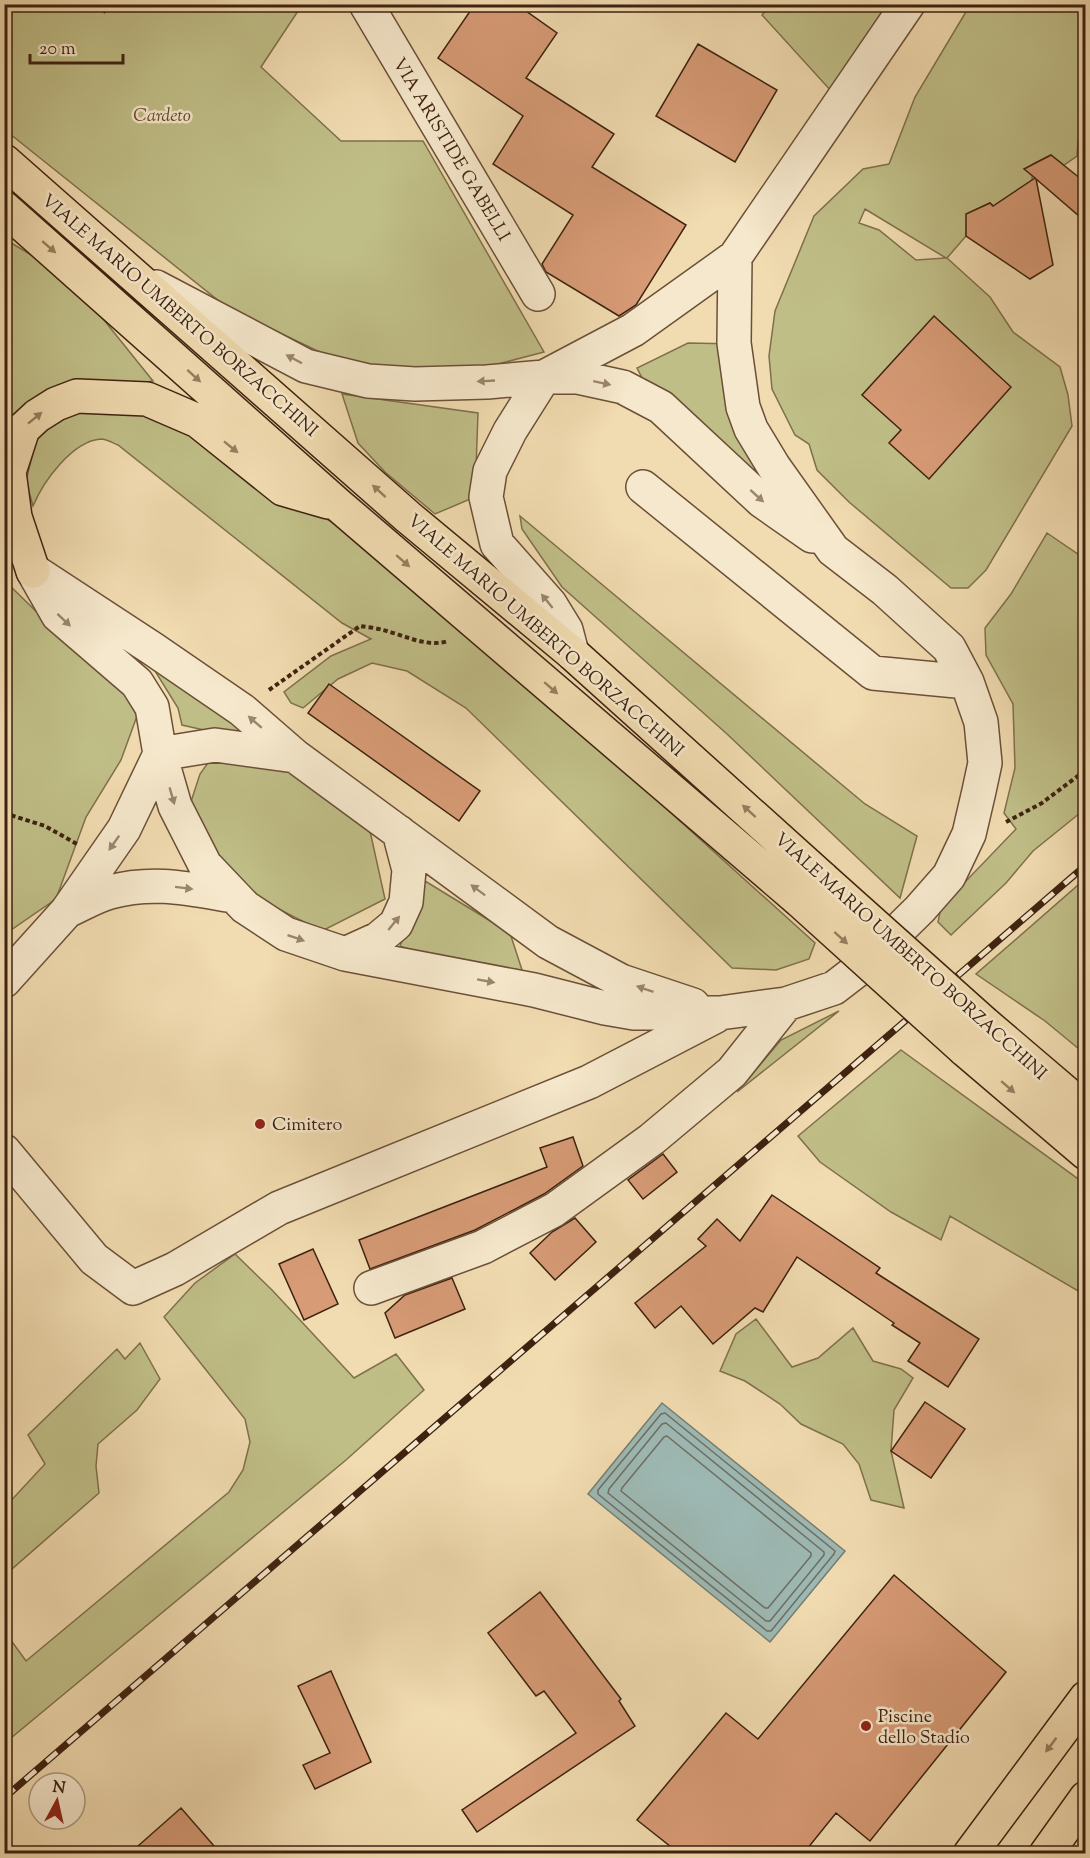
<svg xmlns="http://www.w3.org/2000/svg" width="1090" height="1858" font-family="'Sorts Mill Goudy',serif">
<rect width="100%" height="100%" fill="#f1dbb0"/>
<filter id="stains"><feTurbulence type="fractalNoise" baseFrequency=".00333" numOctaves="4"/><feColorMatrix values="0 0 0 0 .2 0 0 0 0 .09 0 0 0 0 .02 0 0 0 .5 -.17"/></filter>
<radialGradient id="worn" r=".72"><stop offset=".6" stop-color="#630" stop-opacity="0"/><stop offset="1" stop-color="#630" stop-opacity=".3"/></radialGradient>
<path fill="#c0be87" stroke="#7f704c" stroke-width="1.5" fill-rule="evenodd" d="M4 5H302L261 67 341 141H423L544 352 498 364 462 370 422 372 370 365 322 353 229 309 5 130Z
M770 5H907L852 114 762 15Z
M970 5H1085V137L1078 141 1077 156 1064 165 1051 155 1033 164 1032 180 1001 213 990 203 967 214 966 236 947 258 990 297 1013 332 1060 367 1068 395 1072 426 986 570 968 588H951L849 502 817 470 809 444 795 435 772 389 769 356 775 311 814 216 863 169 889 164 915 97ZM865 209 946 258 916 260 879 230 859 223Z
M8 241 71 279 153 381 84 392 6 425 4 242Z
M688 343 737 344 762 474 724 469 654 401 637 368Z
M342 394 478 413 475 497 435 514 385 472 358 443Z
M60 411 155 412 254 479 350 532 555 708 815 943 809 959 776 970 732 968 466 708 407 671 372 663 338 679 303 708 291 703 284 692 331 656 371 639 342 623 118 445C113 443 106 439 101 439 72 441 43 482 33 506L26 481 37 436Z
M520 516 865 804 917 836 900 898 727 734 562 587 522 529Z
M1047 533 1085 559V809L1033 851 1006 883 951 935 938 922 941 907 1016 829 1004 813 1015 768 1013 704 986 655 985 628 1011 594Z
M5 581 45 620 118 681 137 716 121 760 86 817 56 899 5 934Z
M158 663 244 732 204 730 182 725 178 708 155 671Z
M274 747 370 831 385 899 322 931 233 886 187 814 200 774 215 753Z
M1085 879V1054L1045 1021 976 974Z
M425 881 510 933 522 970 442 962 400 946Z
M839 1011 737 1092 781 1040Z
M901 1050 1085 1184V1295L950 1216 941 1240 891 1212 820 1162 798 1136Z
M235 1254 272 1290 354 1378 396 1354 424 1390 346 1460 5 1743V1632L26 1661 229 1492 243 1470 250 1442 245 1419 164 1317 195 1283Z
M756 1319 792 1367 818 1358 853 1328 873 1361 901 1369 913 1378 894 1410 891 1451 904 1508 871 1500 859 1464 843 1444 801 1424 780 1404 745 1381 720 1371 736 1334Z
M140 1343 160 1379 137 1410 98 1444 96 1466 99 1493 5 1575V1507L45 1464 28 1435 117 1349 125 1359Z"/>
<path fill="#9db9b4" stroke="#777d72" stroke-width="1.5" d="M662 1403 845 1551 770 1642 588 1494Z"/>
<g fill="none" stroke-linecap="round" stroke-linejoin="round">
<path stroke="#6e6e62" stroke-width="1.5" d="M665 1413 835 1551 834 1554 771 1631H767L598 1494V1490L661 1414Z
M666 1423 824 1552V1555L770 1621H766L608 1493 609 1489 662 1424Z
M667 1436 811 1553V1556L768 1608H765L621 1491 622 1488 664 1437Z"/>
</g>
<path fill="#d79b76" stroke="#3e2210" stroke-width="1.5" d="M475 4H516L557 33 526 78 614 134 592 167 686 225 636 305 619 316 546 272 542 264 573 215 493 164 523 116 438 58Z
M698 44 777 90 735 162 656 116Z
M1051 155 1086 183V222L1036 179 1053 265 1030 279 966 236V214L990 203 993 206 1035 178 1024 169Z
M934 316 1011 387 929 479 889 443 901 430 862 395Z
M329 684 480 791 459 821 308 713Z
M573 1137 583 1166 544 1194 475 1230 370 1269 359 1240 547 1167 540 1148Z
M663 1154 677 1172 643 1199 628 1180Z
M772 1195 880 1268 876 1273 979 1339 948 1387 908 1361 920 1343 892 1325 894 1323 797 1257 763 1312 755 1308 713 1344 681 1306 655 1328 635 1303 706 1246 698 1239 717 1219 740 1241Z
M575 1218 596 1242 555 1280 530 1253 552 1232Z
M313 1249 338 1304 304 1320 279 1264Z
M452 1278 465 1309 395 1338 385 1313 405 1295Z
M925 1402 965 1429 931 1478 891 1451Z
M894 1575 1006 1672 870 1841 836 1813 803 1854H680L637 1820 726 1713 758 1739Z
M540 1592 621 1699 619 1701 635 1726 477 1832 462 1810 576 1733 544 1691 536 1696 488 1633Z
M331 1671 371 1762 315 1789 303 1765 330 1753 298 1686Z
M181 1808 221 1854H129Z"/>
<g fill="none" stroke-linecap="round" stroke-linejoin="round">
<defs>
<path id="minor" d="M366 4 538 294
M156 287 306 366 368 381 415 384 487 382 544 377H577L623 387 661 407 762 501 812 536
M643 487 873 673 967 682
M33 571 58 615 137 683 152 707 160 754 175 806 205 865 245 907 286 934 345 954 534 990 605 1008 634 1013H720L786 1004 834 988 860 968 920 909 949 876 969 834 979 791 985 763 981 722 967 682 949 648 885 590 833 550 774 467 751 429 743 407 734 343 735 257 908 4
M37 573 153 649 242 710 295 756 548 942 621 981 693 1005
M572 653 566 630 550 604 497 544 486 497 490 471 510 431 544 377 633 330 735 257
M67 911C81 905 95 896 110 892 154 880 190 889 234 896
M345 954 378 939 396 924 406 902 409 870 399 832
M4 981 67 911 124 829 160 754 215 745 295 756
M4 1151 94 1259 133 1288 175 1269 279 1208 589 1082 716 1016
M371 1288 483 1247 554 1210 652 1139 732 1072 786 1004"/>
<path id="major" d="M4 161 408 517 572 653 823 879
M4 208 337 504 798 899
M33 571 15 517 9 472 23 429 37 416 56 404 77 396 147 399 198 421 283 489 328 502
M984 1023 1086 1110
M964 1049 1086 1153
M970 1854 1086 1698
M1046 1854 1086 1798"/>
</defs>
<use href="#minor" stroke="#6b5038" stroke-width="36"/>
<use href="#major" stroke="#3e2210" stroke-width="36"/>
<path stroke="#3e2210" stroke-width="4" stroke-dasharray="4.5 3" stroke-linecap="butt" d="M103 12 115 4
M269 690 360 626C367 627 376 628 383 630 404 635 427 648 448 641
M4 813 45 826 77 844
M1006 822 1042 803 1086 770"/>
<use href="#minor" stroke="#f6e8cc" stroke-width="33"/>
<use href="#major" stroke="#f1dbb0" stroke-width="33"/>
<defs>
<path id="rail" d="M4 1798 1086 865"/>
</defs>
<use href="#rail" stroke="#3e2210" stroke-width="7"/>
<use href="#rail" stroke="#f6e8cc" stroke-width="4.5" stroke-dasharray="14" stroke-linecap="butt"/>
<defs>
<path id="major-bridge" d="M823 879 984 1023
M798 899 964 1049"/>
</defs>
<use href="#major-bridge" stroke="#3e2210" stroke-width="36" stroke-linecap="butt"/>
<use href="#major-bridge" stroke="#f1dbb0" stroke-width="33"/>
</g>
<defs><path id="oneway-solid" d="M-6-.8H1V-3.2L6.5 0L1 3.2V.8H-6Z" transform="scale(1.5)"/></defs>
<g fill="#987e60">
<use href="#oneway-solid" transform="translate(49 247) rotate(41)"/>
<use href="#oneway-solid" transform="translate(194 376) rotate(42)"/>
<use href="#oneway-solid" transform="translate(35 418) rotate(-39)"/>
<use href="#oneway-solid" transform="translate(231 447) rotate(39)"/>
<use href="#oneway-solid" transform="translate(379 491) rotate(-138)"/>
<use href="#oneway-solid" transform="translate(403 561) rotate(41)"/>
<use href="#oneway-solid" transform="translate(551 688) rotate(41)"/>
<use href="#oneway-solid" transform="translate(749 811) rotate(-138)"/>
<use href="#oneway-solid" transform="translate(841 938) rotate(42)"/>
<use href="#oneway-solid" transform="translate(1008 1087) rotate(41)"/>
<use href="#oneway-solid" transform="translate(1051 1745) rotate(127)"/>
</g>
<g fill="#9a856e">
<use href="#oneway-solid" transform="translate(294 359) rotate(-152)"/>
<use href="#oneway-solid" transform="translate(486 381) rotate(177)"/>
<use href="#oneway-solid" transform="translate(602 383) rotate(12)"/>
<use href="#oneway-solid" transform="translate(757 496) rotate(42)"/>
<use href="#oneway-solid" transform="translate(547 601) rotate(-129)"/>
<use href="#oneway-solid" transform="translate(64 620) rotate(43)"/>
<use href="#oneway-solid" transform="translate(255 722) rotate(-139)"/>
<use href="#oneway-solid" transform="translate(172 796) rotate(74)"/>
<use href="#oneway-solid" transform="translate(114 843) rotate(125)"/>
<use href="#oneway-solid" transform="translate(184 888) rotate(7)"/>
<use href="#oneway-solid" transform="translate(478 890) rotate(-143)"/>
<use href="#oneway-solid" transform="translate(394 923) rotate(-51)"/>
<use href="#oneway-solid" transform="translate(296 938) rotate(19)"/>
<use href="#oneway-solid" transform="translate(486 981) rotate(10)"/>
<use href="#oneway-solid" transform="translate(645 989) rotate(-161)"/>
</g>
<g fill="#8f2418" stroke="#f6e8cc" stroke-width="2">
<circle cx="260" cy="1124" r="6"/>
<circle cx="866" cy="1726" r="6"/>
</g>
<g text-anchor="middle" stroke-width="5" stroke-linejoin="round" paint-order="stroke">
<g font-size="18" font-style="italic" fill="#5e492e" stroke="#f6e8cc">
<text x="162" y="121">Cardeto</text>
</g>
<g font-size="18" fill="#3e2210" stroke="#f6e8cc">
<text transform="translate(452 149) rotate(59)" y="6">VIA ARISTIDE GABELLI</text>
<text transform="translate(180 315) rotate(41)" y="6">VIALE MARIO UMBERTO BORZACCHINI</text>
<text transform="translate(546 635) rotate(41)" y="6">VIALE MARIO UMBERTO BORZACCHINI</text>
<text transform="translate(911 956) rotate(42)" y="6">VIALE MARIO UMBERTO BORZACCHINI</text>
</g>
<g font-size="18" fill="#3e2210" stroke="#f6e8cc" text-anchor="start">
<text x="272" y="1130">Cimitero</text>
<text x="878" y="1722">Piscine<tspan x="878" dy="21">dello Stadio</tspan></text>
</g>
</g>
<rect width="1090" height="1858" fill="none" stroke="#f1dbb0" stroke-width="24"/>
<rect x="6" y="6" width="1078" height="1846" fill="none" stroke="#3e2210" stroke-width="3"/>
<rect x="12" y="12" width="1066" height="1834" fill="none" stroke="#3e2210" stroke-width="1.5"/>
<g transform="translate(57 1801) rotate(8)"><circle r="28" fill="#f6e8cc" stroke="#ac9981" stroke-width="1.5"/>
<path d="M0-4.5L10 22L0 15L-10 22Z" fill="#8f2418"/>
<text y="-9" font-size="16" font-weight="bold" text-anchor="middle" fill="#3e2210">N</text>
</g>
<path d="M30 54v9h93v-9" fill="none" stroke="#3e2210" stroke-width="3"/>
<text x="39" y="54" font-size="18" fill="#3e2210" stroke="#f6e8cc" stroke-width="4.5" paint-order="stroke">20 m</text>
<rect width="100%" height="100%" filter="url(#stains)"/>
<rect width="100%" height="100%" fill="url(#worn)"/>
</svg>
